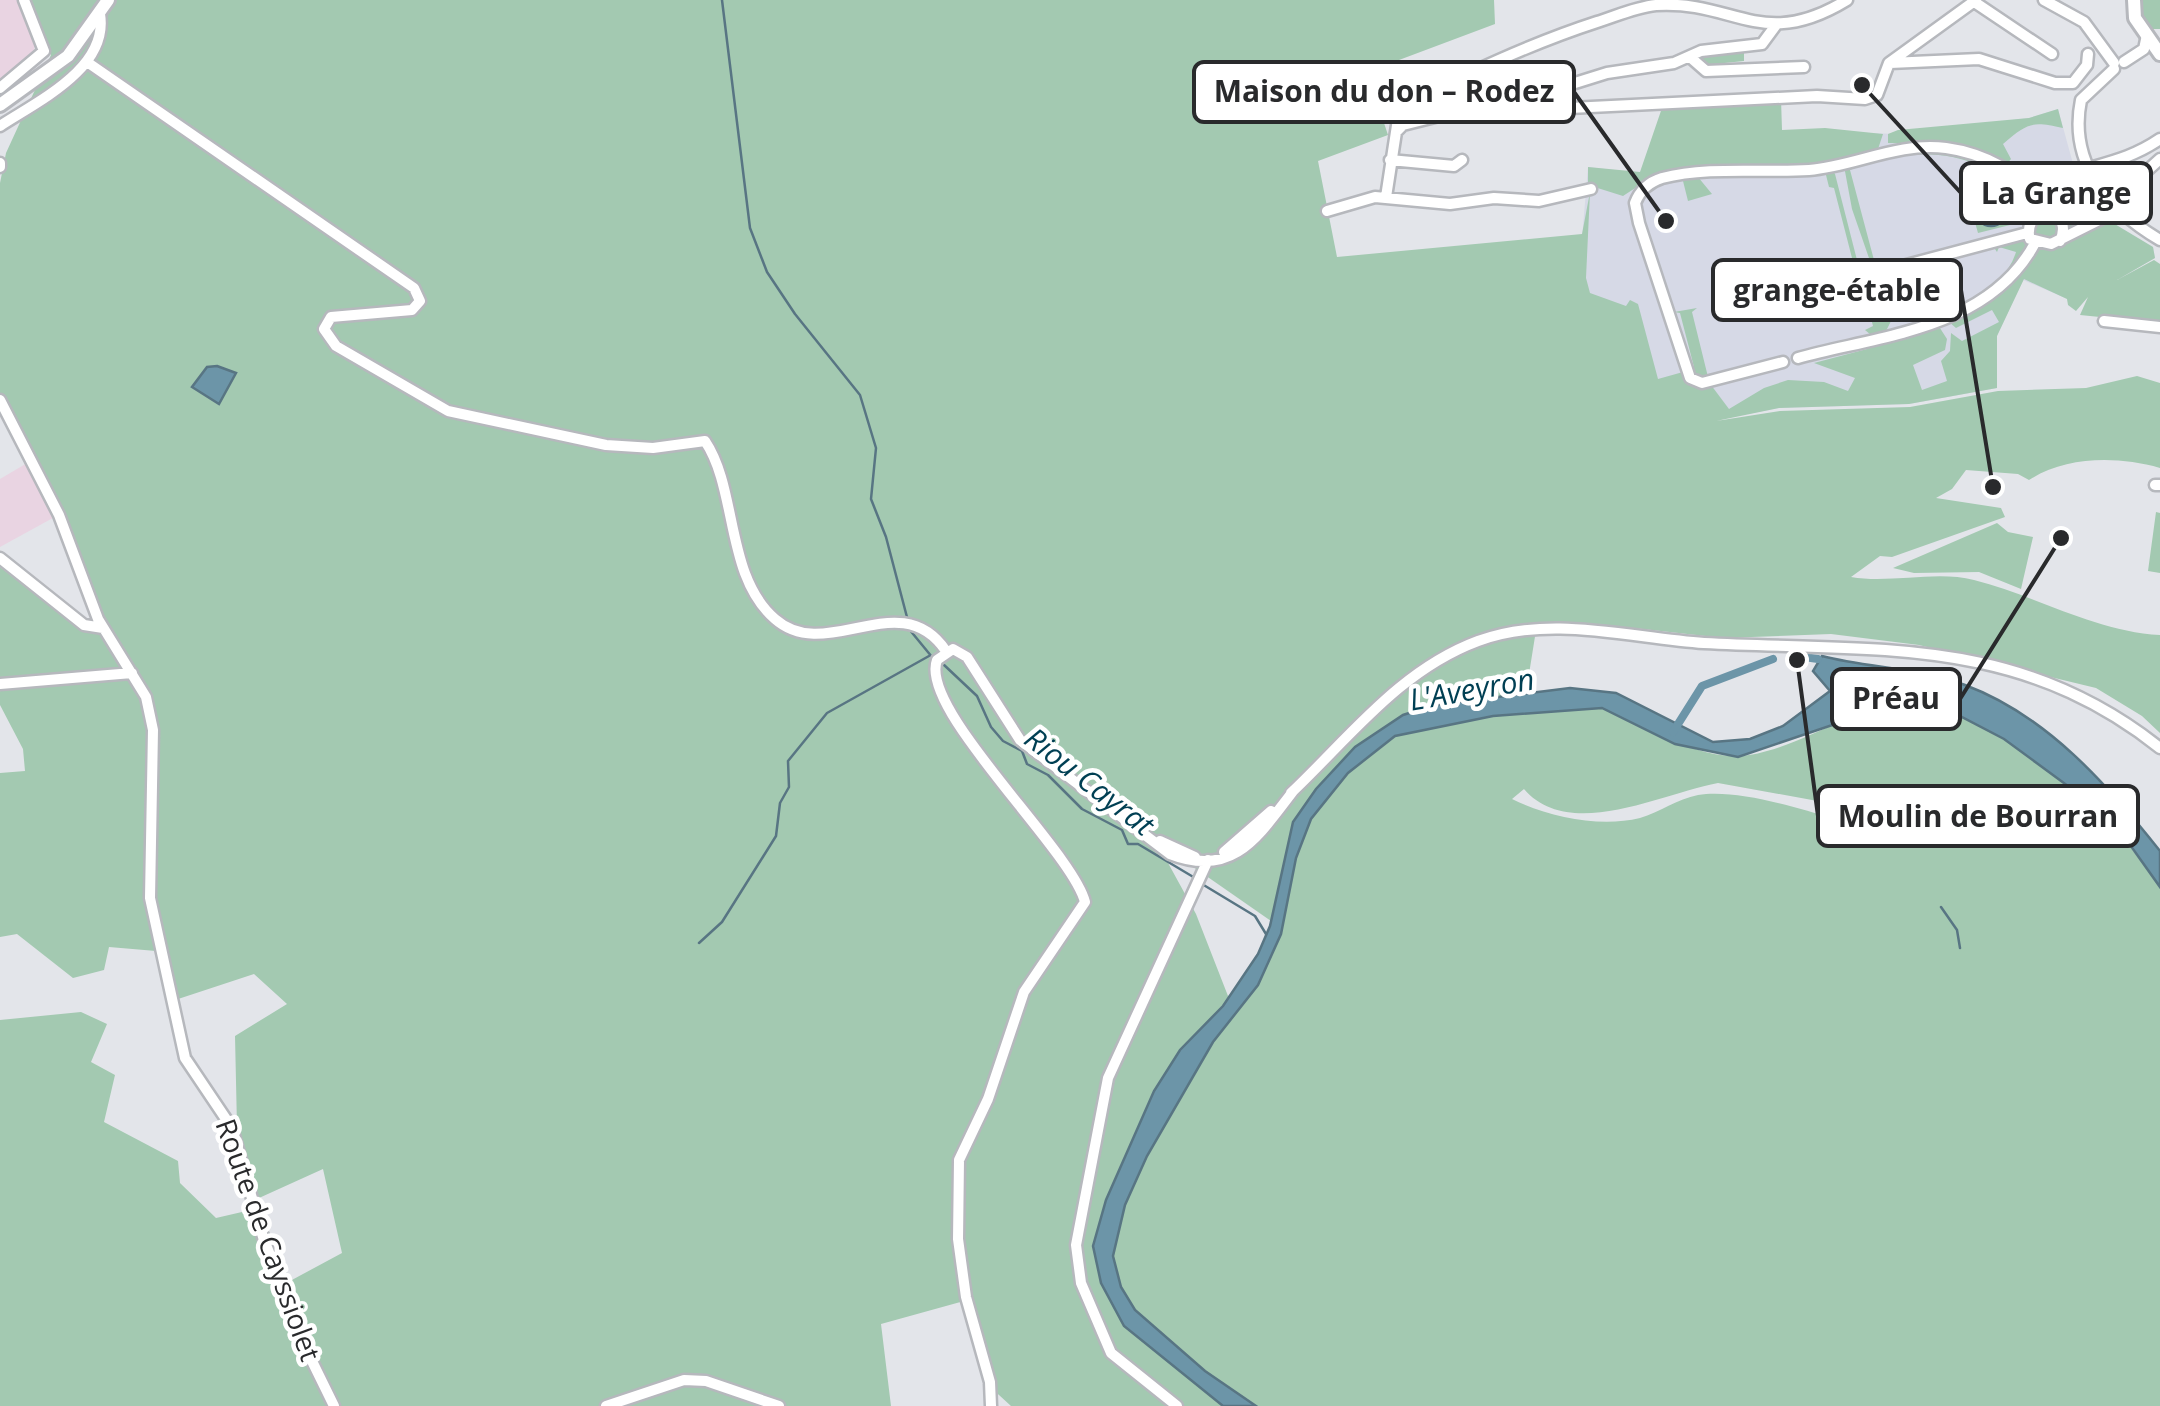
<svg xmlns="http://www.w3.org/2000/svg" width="2160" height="1406" font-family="'Open Sans',sans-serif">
<rect width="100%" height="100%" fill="#e3e5ea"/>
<path fill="#d6d9e6" d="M2058 109 2075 171 2108 220 2153 247 2155 258 2077 303 2023 280 1997 336V388L1909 404 1779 408 1716 420 1683 418 1578 286 1588 167 1640 173 1647 153 1782 130 1897 134 2029 118Z"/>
<path fill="#e9d4e2" d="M0 0H18L36 43 31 58 0 79Z
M34 459 62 513 0 547V479Z"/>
<path fill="#a3c9b1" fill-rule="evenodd" d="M27 0H1494L1495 24 1367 72 1388 135 1318 161 1337 257 1582 234 1590 192 1586 278 1590 293 1626 306 1630 300 1638 304 1658 379 1683 372 1695 386 1711 385 1729 409 1764 388 1788 380 1824 382 1848 391 1855 378 1814 363 1867 349 1866 343 1938 325 1947 339 1945 350 1913 365 1922 390 1947 381 1941 361 1950 351 1951 333 1962 341 1999 322 1992 310 1956 328 1949 322 1993 299 2036 251 2108 220 2153 247 2155 258 2117 280 2154 260 2160 264V323L2080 315 2088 297 2076 311 2068 305 2067 299 2024 279 1997 336V388L1909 404 1779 408 1716 421 1780 411 1910 407 1998 391 2086 388 2137 376 2160 383V468C2117 456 2067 456 2029 480L2018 474 1966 470 1952 489 1936 498 2001 508 2005 517 1892 557 1880 556 1851 577C1890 584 1936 570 1974 580 2037 596 2094 631 2160 635V733L2142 716 2096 688 1919 645 1831 634 1723 638 1634 628 1537 624 1529 674 1533 712C1555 710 1580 704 1602 708 1650 717 1681 757 1737 756 1789 755 1859 704 1910 699 1950 695 2062 777 2092 805 2119 830 2139 858 2160 887V1406H1011L987 1384 964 1301 881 1324 891 1406H0V1020L81 1012 107 1024 91 1062 115 1075 104 1122 178 1161 180 1183 216 1218 259 1208 290 1281 342 1253 323 1169 259 1198 237 1127 235 1036 287 1004 254 974 169 1002 156 951 109 947 104 970 73 978 17 934 0 937V773L25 771 23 749 0 705V567L78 627 105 622 62 513 0 394V183L6 153 51 55ZM1718 783 1823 802 1897 828 1885 836C1837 820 1747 787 1698 795 1677 799 1660 812 1640 818 1600 828 1548 817 1512 799L1524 789C1569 842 1663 793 1718 783ZM1156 841 1271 921 1281 934 1258 985 1228 996 1196 914Z
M2141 0H2160V29H2148L2139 17Z
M1744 50V61L1715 64V68L1698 63 1702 55Z
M1781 99 1782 130 1825 128 1883 134 1878 149 1815 165 1652 177 1623 196 1588 185V167L1640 172 1663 105Z
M2058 109 2063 128C2034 122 2029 121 2003 144L2011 159 2006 165 1949 144 1888 143V134L1898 130 2029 118Z
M1901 151 1950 152 1986 163 1981 166C1937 147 1893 153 1850 170L1874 260 1870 261 1852 209 1844 166Z
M1988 164 2035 196 2018 223 1978 233 1969 201Z
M1832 170 1835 174 1857 260 1852 258 1834 188 1829 187 1826 175Z
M1698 177 1712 194 1688 201 1683 181Z
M2079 177 2105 214 2066 234 2050 201Z
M2043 211 2060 224 2057 236 2047 241 2033 236 2036 216Z
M2024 238 2028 245C2010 278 1951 333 1909 320 1948 310 2003 295 2016 252L1999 247 1997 252 1993 246Z
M1868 286 1885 320 1891 321 1886 331 1871 335 1865 330 1873 326 1863 288Z
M1697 308 1692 312 1708 377 1703 378 1690 369 1694 367 1680 313 1674 312Z
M2156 512 2160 513V573L2148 571Z
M1997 523 2008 532 2033 537 2021 589 1979 572 1914 573 1893 568Z"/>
<path fill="#6c95a8" stroke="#587583" stroke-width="2.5" d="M1975 210a16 16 0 1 1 32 0a16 16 0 1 1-32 0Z
M217 366 236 373 219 404 192 387 207 367Z
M1822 656C1868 668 1920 668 1965 685 2046 715 2107 784 2160 851V887L2128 842 2091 803 2004 739 1954 713 1912 698 1738 757 1675 744 1602 708 1493 716 1395 736 1348 773 1311 819 1296 858 1281 934 1258 985 1213 1042 1147 1156 1125 1205 1113 1256 1121 1287 1135 1310 1205 1371 1256 1406H1223L1124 1326 1101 1283 1093 1246 1106 1200 1154 1091 1180 1050 1223 1006 1258 954 1270 926 1293 822 1316 789 1355 747 1403 715 1434 705 1570 688 1616 693 1713 742 1750 739 1783 726 1830 691 1813 671Z"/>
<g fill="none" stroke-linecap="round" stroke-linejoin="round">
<path stroke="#587583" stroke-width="2.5" d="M722 0 750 228 767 272 795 314 860 395 876 448 871 499 886 537 908 621
M909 629 932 657
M943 664 977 696 991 727 1003 741 1022 751 1027 764 1048 775 1082 809 1122 830 1128 844H1138L1195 878
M1202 884 1255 916 1266 934
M1941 907 1957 930 1960 948
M699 943 722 922 776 836 780 803 789 787 788 761 827 713 929 656"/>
<path stroke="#6c95a8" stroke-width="8" d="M1804 657 1818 659
M1673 732 1702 686 1773 659"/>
<defs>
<path id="minor" d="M2044 0 2084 22 2114 63
M1976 3 2052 54
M1690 57 1706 71 1804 67
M87 62 414 288 420 301 412 310 331 317 324 329 336 346 448 411 606 445 653 448 705 441C738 490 725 576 775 619 827 665 900 583 946 651
M2124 62 2144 49 2147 35
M1890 63 1979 59 2055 83H2073L2087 65 2088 54
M2114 69 2081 100C2068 164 2109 210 2160 240
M1575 83 1607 73 1674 63 1701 51 1762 44 1776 25
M0 88 44 51 24 0
M1387 113C1457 79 1523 46 1597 22 1616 16 1636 7 1656 5 1735 0 1762 52 1847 0
M0 126C38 101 109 68 100 14
M1396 132 1403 125 1447 114 1817 96 1865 99 1877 95 1889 63 1976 0
M2160 139C2135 156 2114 161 2086 169 2066 175 2021 217 2030 239L2051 244 2111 214 2119 196 2160 159
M1390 160 1454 166 1462 160
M0 163V167
M1386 197 1400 106
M1327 211 1375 197 1450 204 1494 198 1539 201 1591 189
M1865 276 2027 233
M2104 321 2160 327
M1798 358C1882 335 1989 329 2035 243
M1783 362 1702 383 1690 378 1639 223 1635 203C1640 190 1649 182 1662 178 1709 166 1762 173 1809 170 1856 166 1897 142 1946 148 1984 153 2021 173 2045 203 2056 216 2069 221 2060 241
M0 400 59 515 98 619 146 697 153 730 150 898 185 1058 232 1128 263 1237 310 1357 334 1406
M2155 485H2160
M0 558 84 625 103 628
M0 684 132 673
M1291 793C1350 737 1400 670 1478 641 1551 614 1630 638 1704 643 1875 652 2017 634 2160 748
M1160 841 1195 857
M1224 852 1271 811
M606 1406 684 1380 706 1381 779 1406
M991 1406 990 1382 966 1297 958 1239 959 1160 988 1099 1024 992 1085 902C1072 850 918 709 937 660L953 649 967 657 1020 740 1170 854C1234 879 1259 835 1294 790
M1177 1406 1111 1353 1081 1283 1076 1245 1108 1078 1208 860"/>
<path id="major" d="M2134 0 2135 18 2160 54
M0 105 68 56 108 0"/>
</defs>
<use href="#minor" stroke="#b6b8bd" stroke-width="15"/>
<use href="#major" stroke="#b6b8bd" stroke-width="18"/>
<use href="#minor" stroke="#fff" stroke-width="10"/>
<use href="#major" stroke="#fff" stroke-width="12"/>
</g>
<g text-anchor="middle" stroke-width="9" stroke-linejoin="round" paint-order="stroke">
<g font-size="28" fill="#292a2c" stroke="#fff">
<text transform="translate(268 1240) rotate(70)" y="10">Route de Cayssiolet</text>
</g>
<g font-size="30" font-style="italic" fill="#003f53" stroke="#fff">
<text transform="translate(1472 690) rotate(-10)" y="10">L'Aveyron</text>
<text transform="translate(1089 782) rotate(38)" y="10">Riou Cayrat</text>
</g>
</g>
<path fill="none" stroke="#292a2c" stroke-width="4" d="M1666 221L1574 92M1862 85L1961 193M1993 487L1961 290M2061 538L1960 699M1797 660L1818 816"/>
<g fill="#292a2c" stroke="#fff" stroke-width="4">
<circle cx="1666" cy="221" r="10"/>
<circle cx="1862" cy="85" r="10"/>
<circle cx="1993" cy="487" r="10"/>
<circle cx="2061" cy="538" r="10"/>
<circle cx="1797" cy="660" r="10"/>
</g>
<g fill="#fff" stroke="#292a2c" stroke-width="4">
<rect x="1194" y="62" width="380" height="60" rx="10"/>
<rect x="1961" y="163" width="190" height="60" rx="10"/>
<rect x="1713" y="260" width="248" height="60" rx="10"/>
<rect x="1832" y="669" width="128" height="60" rx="10"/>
<rect x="1818" y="786" width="320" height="60" rx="10"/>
</g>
<g font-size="30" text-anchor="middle" font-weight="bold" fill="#292a2c">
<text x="1384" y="102">Maison du don – Rodez</text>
<text x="2056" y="204">La Grange</text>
<text x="1837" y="301">grange-étable</text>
<text x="1896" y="709">Préau</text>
<text x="1978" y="827">Moulin de Bourran</text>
</g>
</svg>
